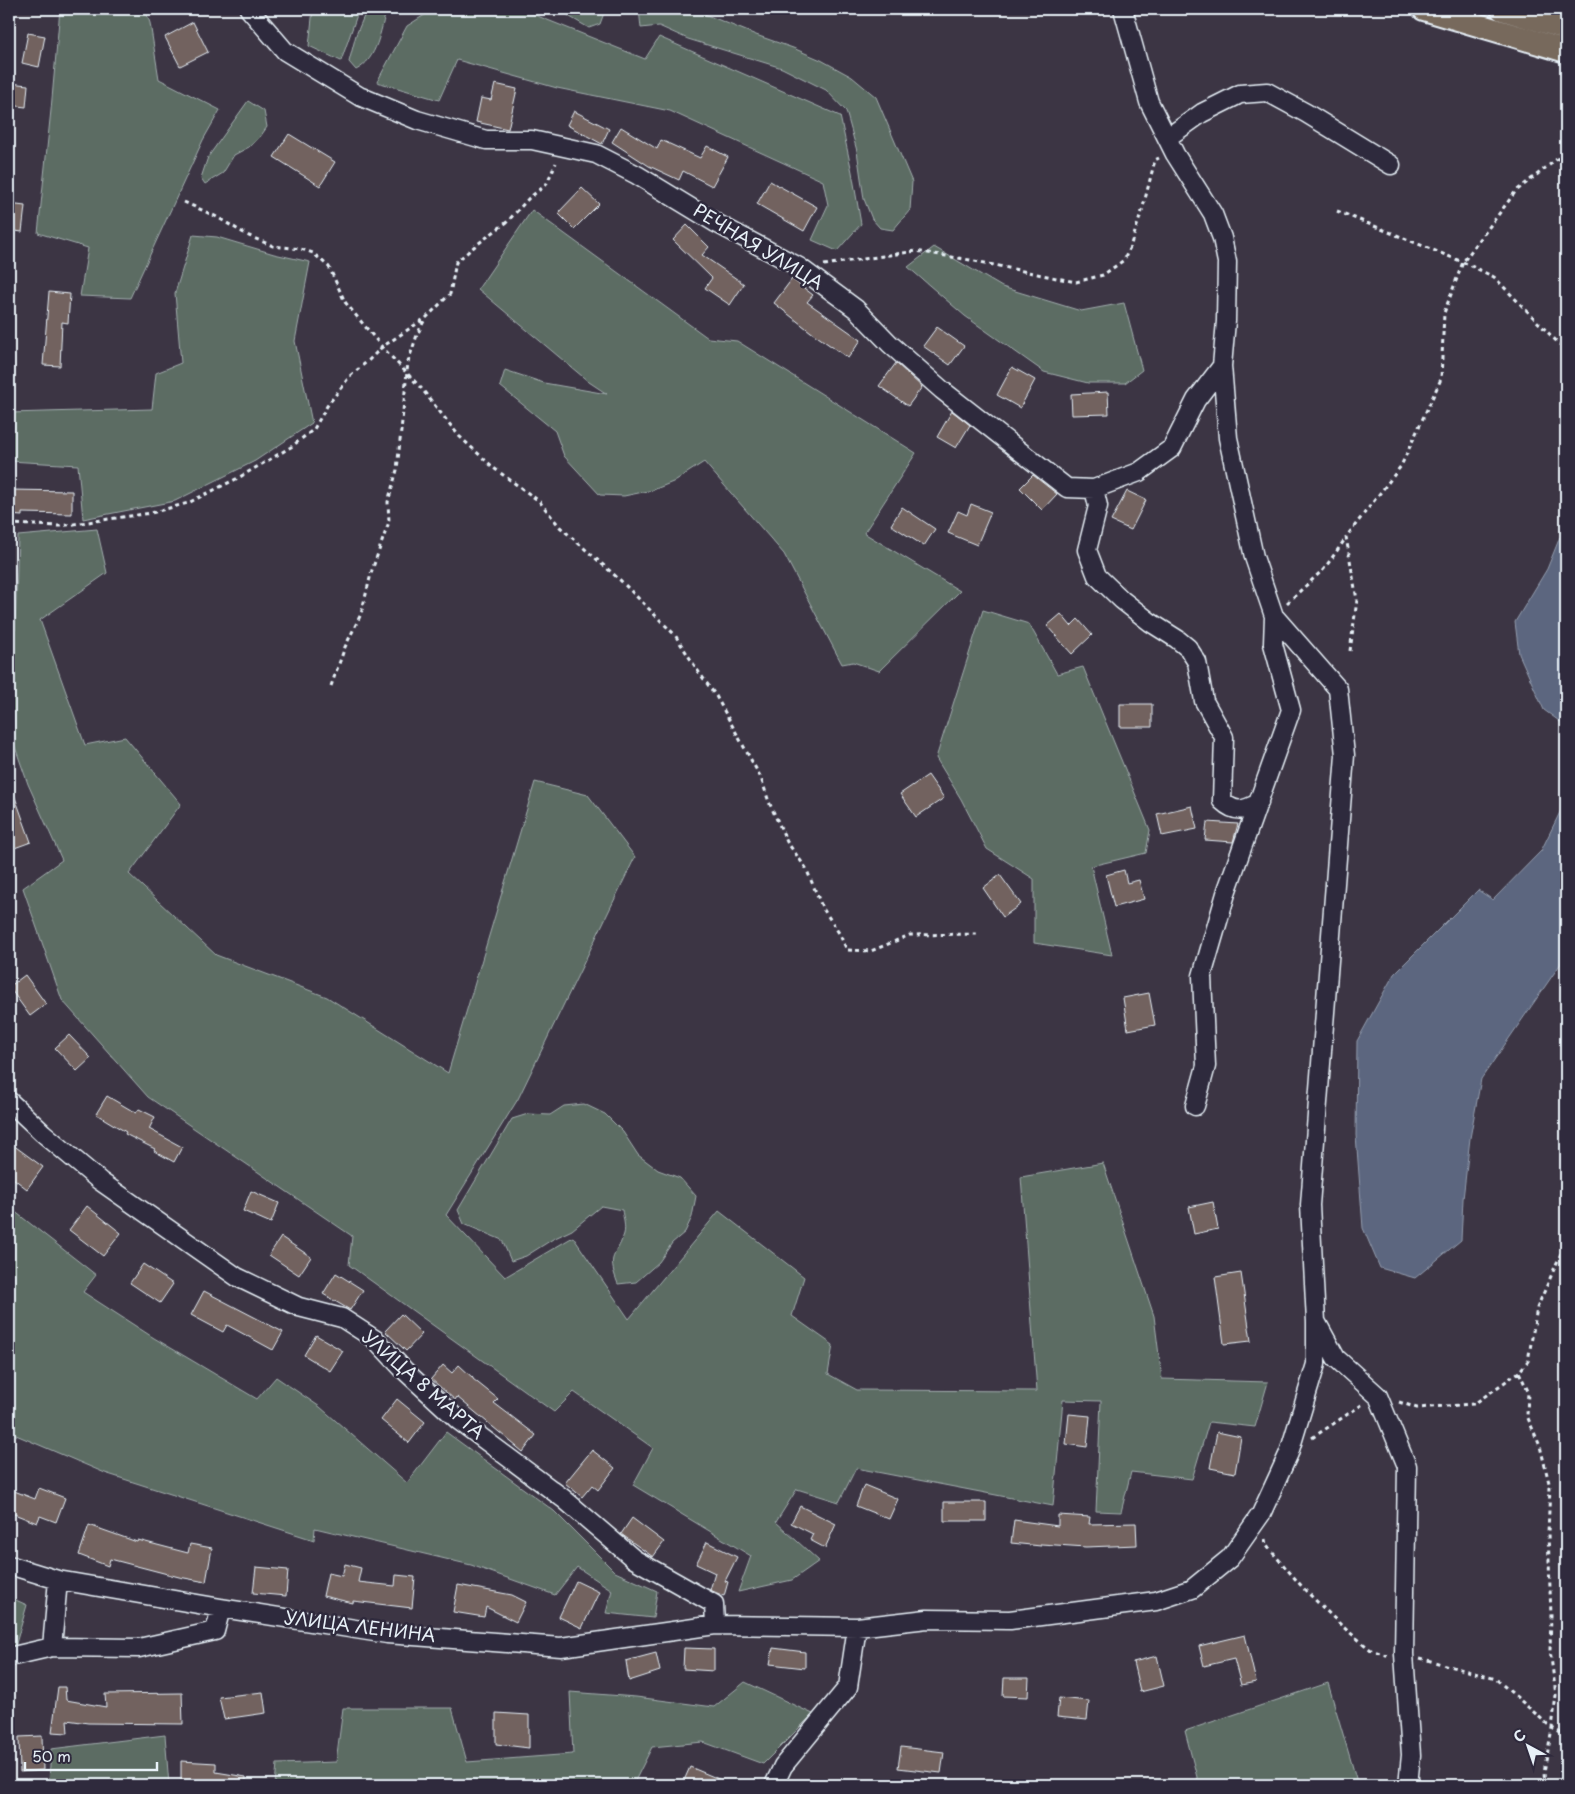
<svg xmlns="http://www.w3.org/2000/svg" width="1575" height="1794" font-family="'Playpen Sans',sans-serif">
<rect width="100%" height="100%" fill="#3c3544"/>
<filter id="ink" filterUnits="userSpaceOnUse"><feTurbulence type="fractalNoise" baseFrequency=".02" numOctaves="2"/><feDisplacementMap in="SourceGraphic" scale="10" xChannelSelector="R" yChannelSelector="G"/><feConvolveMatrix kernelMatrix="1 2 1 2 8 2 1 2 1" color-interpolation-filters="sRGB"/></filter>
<g filter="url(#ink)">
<path fill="#5c6c64" stroke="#a2aeae" d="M60 9H145L150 23 159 79 220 110 203 140 130 298 80 296 88 248 38 233 51 110Z
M313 9H359L341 61 309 46Z
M367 9H387C380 30 378 59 356 70L349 62 356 35Z
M434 9H520L645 59 659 37 840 116 852 172 861 224 837 251 812 240 828 205 823 181 670 111 557 88 457 60 439 100 377 82 407 26Z
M560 9H602L604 13 600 24 589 28 570 17Z
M639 9H692L756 35 793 48 821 60 852 77 876 97 912 182 910 210 893 230 880 228 872 219 864 199 857 151 846 111 826 90 782 68 688 39 659 26 641 28Z
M248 101 264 111 267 127 260 137 249 147 234 155 223 173 205 184 201 178 208 157Z
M532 210 708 338 737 341 916 453 864 533 960 591 879 671 853 662 842 664 784 554 704 462 673 482 653 490 624 496 600 495 564 456 555 431 500 386 505 370 544 383 607 394 589 382 478 289Z
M193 235 217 237 274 254 310 262 295 341 312 423 255 461 175 501 83 519 78 465 9 461V413L152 409 156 373 181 363 175 293Z
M934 247 1002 287 1081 311 1124 303 1142 370 1125 383H1088L1044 372 965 316 908 267Z
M97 529 107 573 40 620 85 745 125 737 181 804 129 874 216 955 327 997 448 1073 535 782 588 795 635 857 518 1099 446 1215 505 1277 573 1237 629 1319 719 1211 804 1277 792 1316 833 1345 828 1374 857 1390 1037 1391 1021 1177 1103 1163 1154 1316 1162 1379 1268 1382 1255 1427 1209 1422 1192 1479 1131 1472 1121 1512 1096 1511 1101 1401 1063 1400 1053 1506 856 1468 839 1502 797 1489 776 1522 819 1561 792 1580 738 1592 751 1556 633 1485 653 1448 574 1392 554 1412 349 1265 352 1236 148 1097 62 1000 23 888 62 860 28 784 9 730V636L15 630 18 536Z
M983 610 1029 624 1057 674 1083 667 1150 830 1146 853 1091 866 1112 955 1034 943V879L987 849 961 799 936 758Z
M584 1104 605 1114 623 1132 638 1155 658 1170 680 1178 696 1196 692 1217 685 1232 672 1243 659 1262 636 1282 618 1284C606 1253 616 1259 624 1234 626 1227 623 1217 622 1210L601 1206 572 1230 553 1239 526 1256 511 1261 502 1240 464 1224 458 1210 512 1119 528 1114 550 1115 564 1106Z
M9 1207 96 1275 83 1292 154 1338 257 1399 276 1377 320 1407 407 1483 446 1432 554 1511 615 1572 657 1591 653 1618 606 1613 612 1590 577 1567 555 1595 471 1565 315 1528 314 1540 105 1473 9 1432Z
M9 1597 27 1605 15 1647 9 1648Z
M745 1682 813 1714 763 1764 703 1742 652 1747 633 1785H275L277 1764 336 1762 343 1708H452L467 1762 573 1754 570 1692 636 1697 714 1707Z
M1328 1683 1358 1785H1199L1185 1731Z
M165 1735 169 1785H9V1782L49 1781 51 1749Z"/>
<path fill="#5c667f" stroke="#949eaf" d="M1560 537 1566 548V726L1544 710 1519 654 1515 622 1547 569Z
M1566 800V956L1481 1079 1470 1138 1463 1199 1461 1240 1415 1278 1380 1268 1363 1228 1356 1135 1357 1041 1394 974 1478 890 1493 900 1541 851Z"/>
<path fill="#72625f" stroke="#e8f1f8" d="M193 22 208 52 180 66 165 37Z
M28 33 45 36 39 67 22 63Z
M9 83 28 85 26 107 9 105Z
M495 84 517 89 508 129 476 122 481 98 491 100Z
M574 111 609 129 602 144 567 125Z
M621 127 657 149 661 140 700 158 707 146 728 157 712 186 683 171 679 180 649 166 612 142Z
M289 134 335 162 320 186 274 157Z
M770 181 817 207 804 231 757 204Z
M582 188 599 204 574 229 558 213Z
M9 204 25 206 22 232 9 230Z
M687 225 709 247 702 255 744 284 730 305 705 288 712 278 673 240Z
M792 279 813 295 807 302 861 340 848 358 811 332 774 303Z
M49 292 70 294 68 323 62 322 60 366 43 365Z
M937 327 964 346 950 365 923 346Z
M896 363 922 387 908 406 879 386Z
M1012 367 1035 380 1020 408 997 395Z
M1108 392 1109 414 1072 415 1071 394Z
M952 411 970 425 956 448 937 437Z
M1033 475 1057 494 1042 510 1020 488Z
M9 490 72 491V514L22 513V516L9 515Z
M1127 491 1146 500 1131 530 1111 521Z
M971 504 991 512 977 545 948 533 958 511 967 515Z
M902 507 935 529 924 546 891 525Z
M1061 614 1071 626 1078 619 1092 635 1072 654 1047 626Z
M1120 704H1152V727H1120Z
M928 775 944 798 916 817 900 794Z
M11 786 31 842 9 850V787Z
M1192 806 1197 829 1162 836 1157 814Z
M1207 822 1238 824 1233 842 1205 840Z
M1124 870 1127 883 1139 880 1144 899 1114 907 1106 875Z
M1000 875 1021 904 1003 917 983 888Z
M25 975 46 1004 30 1016 9 987Z
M1149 993 1155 1025 1128 1030 1123 998Z
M69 1035 91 1058 77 1071 55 1048Z
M107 1096 136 1113 139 1109 155 1117 149 1129 182 1147 174 1162 154 1151 155 1149 125 1134 126 1132 96 1114Z
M9 1142 43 1167 27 1189 9 1175Z
M251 1191 279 1203 271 1223 243 1211Z
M1213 1202 1218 1229 1194 1234 1189 1207Z
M87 1206 121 1233 103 1256 69 1230Z
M281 1237 311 1257 299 1275 269 1255Z
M143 1264 173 1284 160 1303 130 1283Z
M336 1273 363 1290 350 1310 323 1294Z
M1241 1273 1251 1341 1224 1344 1215 1277Z
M204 1291 283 1332 273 1350 227 1325 223 1332 191 1315Z
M401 1314 422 1334 406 1351 385 1331Z
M316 1335 343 1351 330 1371 304 1355Z
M443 1365 452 1373 459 1365 473 1378V1379L498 1399 494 1403 536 1435 523 1452 457 1397 455 1400 431 1379Z
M397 1399 425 1422 409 1443 381 1420Z
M1069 1414 1090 1416 1087 1447 1066 1444Z
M1217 1432 1241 1437 1235 1473 1210 1468Z
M592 1450 615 1468 598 1490 592 1485 582 1497 565 1483Z
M864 1485 898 1499 889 1519 856 1506Z
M39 1488 65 1498 56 1522 40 1516 37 1523 9 1512V1489L35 1499Z
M944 1502H986V1521H944Z
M800 1506 836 1524 825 1548 810 1540 813 1534 791 1523Z
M1058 1515 1090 1517 1089 1524 1136 1523 1137 1545 1086 1547 1041 1544V1546L1011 1543 1014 1520 1058 1526Z
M632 1518 664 1542 653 1557 621 1534Z
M89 1525 137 1542 138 1540 188 1553 190 1544 212 1548 206 1582 179 1577 110 1559 108 1566 79 1555Z
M707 1542 737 1557 725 1581 728 1582 724 1596 710 1590 715 1573 696 1564Z
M345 1564 361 1568 358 1582 395 1586 396 1575 415 1577 412 1608 353 1601V1603L323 1596 328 1573 342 1576Z
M256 1567 288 1570 286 1596 253 1593Z
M576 1581 599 1592 582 1628 559 1617Z
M458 1585 512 1595 526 1602 516 1622 486 1607 484 1617 453 1612Z
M1245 1635 1256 1682 1241 1685 1234 1659 1204 1666 1199 1646Z
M684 1648 714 1649V1671L683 1669Z
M773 1648 805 1652V1668L770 1664Z
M656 1653 660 1671 629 1681 626 1661Z
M1157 1656 1164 1686 1140 1692 1133 1662Z
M1004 1678H1029L1028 1697 1003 1696Z
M58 1687H65L66 1700 106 1707 105 1694 182 1693 183 1724 88 1723 67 1720 68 1733 52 1732Z
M263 1692 266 1713 224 1719 219 1697Z
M1059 1698 1089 1701 1087 1720 1057 1717Z
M496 1713 529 1715V1748L496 1744Z
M42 1736 43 1770 20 1772 19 1737Z
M901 1747 944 1752 941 1773 898 1768Z
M181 1761 216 1763V1772L246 1777V1785H181Z
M690 1767 733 1785H682Z"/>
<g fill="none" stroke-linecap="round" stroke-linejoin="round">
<defs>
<path id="minor" d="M249 9 285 51 359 96 417 120 486 140H532L596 154 637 175 716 223 799 267 856 309 890 344 942 390 1067 488 1094 489 1139 472 1172 448 1196 400 1222 366
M1167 138 1202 113 1240 94 1267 92 1306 113 1391 165
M1094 489 1098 506 1087 550 1097 576 1122 600 1150 622 1177 639 1188 648 1197 662 1204 701 1224 737 1222 801C1236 814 1244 810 1259 803
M9 1101 43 1133 100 1181 237 1277 299 1307 342 1318 376 1340 404 1370 458 1420 564 1499 634 1559 714 1604 715 1625
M1195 1106 1206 1066 1202 976 1227 890 1291 710 1273 644 1274 616
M1317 1323 1336 1358 1378 1396 1407 1466 1404 1654 1411 1755 1408 1785
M9 1565 58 1580 221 1608 387 1634 561 1647 715 1625 857 1627 927 1619 1010 1620 1156 1601 1192 1589 1230 1558 1261 1514 1289 1453 1316 1364V1322L1310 1205 1345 755 1338 689 1274 616 1254 557 1228 438 1222 366 1226 321 1227 262 1222 238 1213 214 1175 154 1149 102 1123 9
M52 1647 58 1580
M9 1657 52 1647 139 1648 215 1631 221 1608
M774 1785 783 1766 848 1687 857 1627"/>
<path id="major" d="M1424 9 1566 51
M1502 9 1566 28"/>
</defs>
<use href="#minor" stroke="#e8f1f8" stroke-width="21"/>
<use href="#major" stroke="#e8f1f8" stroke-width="26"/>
<path stroke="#e8f1f8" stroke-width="3" stroke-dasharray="4 4" stroke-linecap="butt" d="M184 202 215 216 249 236 273 246 301 249 313 253 329 267 345 302 382 347 421 388 459 436 495 469 539 501 560 527 619 579 675 635 698 671 716 696 761 778 769 802 787 842 806 868 822 907 839 933 847 950 871 951 910 935 978 934
M1337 211 1463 262 1494 277 1566 351
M824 265 916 251 970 260 1076 282 1103 275 1124 260 1130 247 1142 211 1155 160 1159 158
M9 524 60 526 151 513 188 503 238 478 291 447 314 429 327 406 350 376 369 360 382 347 424 319
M1287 603 1324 569 1346 538
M1350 651 1357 600 1346 537 1401 466 1441 379 1444 313 1463 262 1516 191 1566 152
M331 686 345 647 361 614 372 570 389 522 388 502 397 470 408 362 417 335 425 319 450 294 456 262 475 246 507 222 529 198 546 185 556 163
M1399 1402 1417 1408 1474 1404 1519 1372
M1312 1438 1363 1404
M1265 1539 1266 1545 1305 1590 1342 1626 1371 1650 1389 1656
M1420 1658 1496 1679 1552 1728 1566 1736
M1545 1785 1544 1772 1552 1728 1556 1695 1550 1650 1551 1616 1548 1533 1550 1487 1540 1446 1527 1416 1528 1391 1519 1372 1528 1361 1537 1308 1566 1242"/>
<use href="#minor" stroke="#2f2a3d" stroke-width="18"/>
<use href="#major" stroke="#77695c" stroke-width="22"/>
</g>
</g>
<g text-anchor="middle" stroke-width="5" stroke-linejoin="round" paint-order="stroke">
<g font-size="18" fill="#e8f1f8" stroke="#2f2a3d">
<text transform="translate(758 247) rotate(31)" y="6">РЕЧНАЯ УЛИЦА</text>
<text transform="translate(423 1385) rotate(41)" y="6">УЛИЦА 8 МАРТА</text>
<text transform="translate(360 1627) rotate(7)" y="6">УЛИЦА ЛЕНИНА</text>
</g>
</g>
<rect width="1575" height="1794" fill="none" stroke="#2f2a3d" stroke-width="30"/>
<rect x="15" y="15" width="1545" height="1764" fill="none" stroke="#e8f1f8" stroke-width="2" filter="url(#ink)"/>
<g transform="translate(1528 1746) rotate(320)" stroke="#2f2a3d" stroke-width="4" paint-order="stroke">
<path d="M0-4L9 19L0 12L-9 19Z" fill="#e8f1f8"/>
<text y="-8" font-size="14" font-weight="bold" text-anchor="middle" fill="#e8f1f8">С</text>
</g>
<path d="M25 1762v8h132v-8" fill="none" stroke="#e8f1f8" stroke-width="2.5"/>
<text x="32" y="1762" font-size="15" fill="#e8f1f8" stroke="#2f2a3d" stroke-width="4" paint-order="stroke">50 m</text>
</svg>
